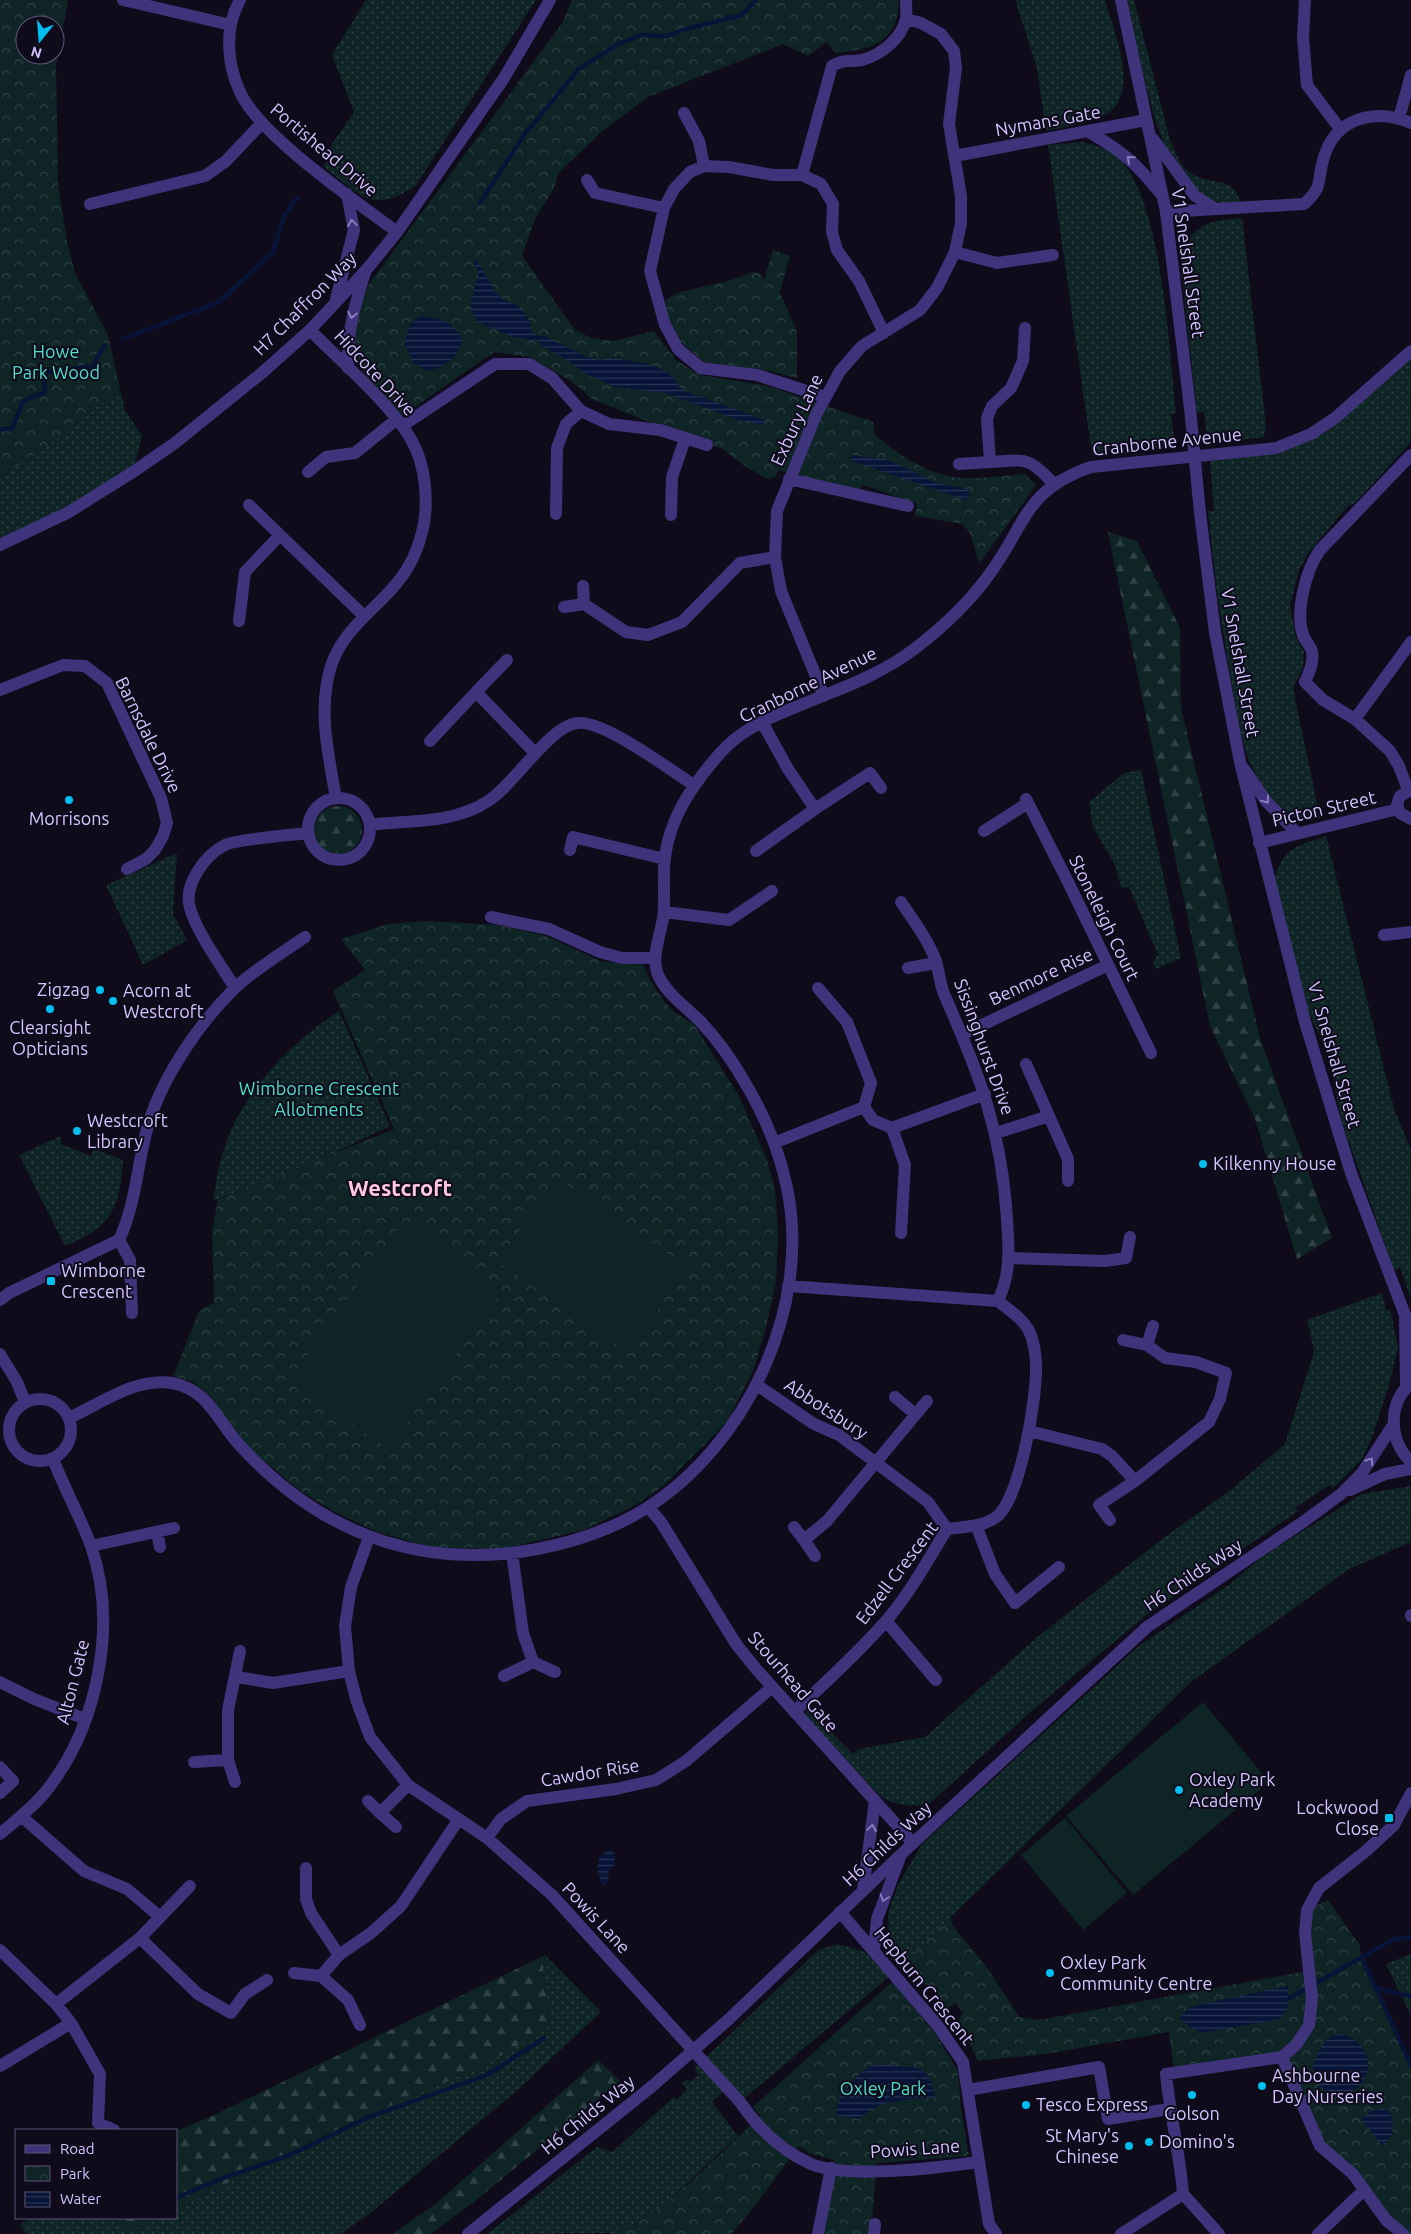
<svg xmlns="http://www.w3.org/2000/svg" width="1411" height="2234" font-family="Ubuntu,sans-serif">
<defs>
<pattern id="grass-dots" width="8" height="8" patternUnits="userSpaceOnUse" patternTransform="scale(1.25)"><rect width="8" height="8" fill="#0e2425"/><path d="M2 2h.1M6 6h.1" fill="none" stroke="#304246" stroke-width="1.8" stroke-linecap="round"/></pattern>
<pattern id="forest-firs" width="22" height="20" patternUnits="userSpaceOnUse" patternTransform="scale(1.25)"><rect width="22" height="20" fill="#0e2425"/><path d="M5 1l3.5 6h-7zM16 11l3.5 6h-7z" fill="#304246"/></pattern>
<pattern id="park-crowns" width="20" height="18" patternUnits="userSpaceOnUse" patternTransform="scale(1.25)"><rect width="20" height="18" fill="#0e2425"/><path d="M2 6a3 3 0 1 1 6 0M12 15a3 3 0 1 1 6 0" fill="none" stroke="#304246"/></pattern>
<pattern id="water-rules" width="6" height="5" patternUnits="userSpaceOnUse" patternTransform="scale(1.25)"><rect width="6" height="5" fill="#071438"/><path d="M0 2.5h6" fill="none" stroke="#2a3556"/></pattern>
</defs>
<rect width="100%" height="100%" fill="#0f0b1b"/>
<path fill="url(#grass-dots)" d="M366 0H536L416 185C374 216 358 194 324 167L332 144 354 112 332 55Z
M1015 0H1105C1114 33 1145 101 1099 118 1082 124 1063 127 1046 131L1037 68Z
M1127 0H1134L1170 140C1174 149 1178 160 1185 168 1206 190 1235 171 1241 205 1224 205 1207 201 1194 190 1154 155 1139 51 1127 0Z
M1082 142C1095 145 1109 149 1119 159 1163 201 1169 352 1176 413L1171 414 1175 449 1152 448 1092 455 1048 145Z
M1242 218 1266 426 1264 437 1208 444 1204 412H1197L1180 260C1190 225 1208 220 1242 218Z
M1411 358V442L1354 504 1349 505 1339 516 1308 554 1299 570 1290 606 1296 637 1304 652 1303 667 1293 688 1320 818 1303 821 1289 816 1266 793 1249 761 1241 736 1232 687 1217 593 1208 511H1214L1210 460 1279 451Z
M120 389 125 410 142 436 133 472 0 545V478L51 443Z
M1141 770 1181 958 1156 969 1153 962 1158 955 1129 887 1121 888 1115 865 1093 827 1089 802 1124 773Z
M1326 836 1394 1109 1411 1150V1299L1400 1267 1394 1270 1342 1122 1328 1053 1308 1011 1274 880C1283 848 1296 846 1326 836Z
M177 853 173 914 187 940 143 965 106 885Z
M339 1011 390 1126 301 1169 213 1201C216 1184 218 1166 224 1149 243 1091 289 1044 339 1011Z
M61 1136V1144L91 1156 94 1149 123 1160C120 1209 111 1227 65 1246L19 1155Z
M1382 1293 1386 1311 1390 1309 1398 1346 1390 1382 1373 1435 1362 1459 1333 1488 1330 1485 1296 1507 1298 1511 1144 1617 1034 1709 929 1804C910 1807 897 1806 880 1796L805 1720 806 1707 853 1754 859 1749 925 1737 1035 1639 1162 1539 1232 1489 1285 1444 1314 1351 1307 1320Z
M1411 1486V1542L1349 1569 1191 1682 905 1962 889 1944 888 1913 899 1883 922 1844 1140 1645 1230 1584 1263 1556 1362 1494Z
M838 1944 865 1952 890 1976 740 2102 727 2088 712 2102 738 2136 666 2203 640 2221 617 2233 487 2234 597 2147 612 2152 674 2097 677 2100 687 2089 682 2083 687 2079 690 2082 699 2075 694 2069 818 1950Z
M1411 1954V2016L1386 1964Z
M545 1955 601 2012 521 2087 373 2211 341 2234H26L20 2225 30 2218H115L126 2233 156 2218H176V2208L550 2026 543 1971Z"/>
<path fill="url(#forest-firs)" d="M1108 532 1137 541 1180 628 1181 708 1260 1038 1332 1238 1297 1259 1255 1119 1210 1026Z
M314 830a24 24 0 1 1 48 0a24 24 0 1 1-48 0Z
M545 1955 543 1971 550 2026 485 2065 355 2121 176 2208V2131L210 2117Z
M598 2060 620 2081 474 2202 431 2234H393L438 2202Z
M115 2218H156L126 2233Z"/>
<path fill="url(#park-crowns)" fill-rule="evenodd" d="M0 0H68L56 65 58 185 68 246 75 273 108 335 120 389 51 443 0 478ZM25 25H55V55H25Z
M572 0H899C898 44 871 49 836 53L827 42 808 56 783 44 648 97 601 132 558 174 554 188 535 219 522 256 575 330 591 338 614 341 654 331 677 361 701 375 768 386 873 422 875 435C895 452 918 468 944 475 969 482 1000 475 1025 474L1036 485 979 564 971 535 963 524 915 516 917 503C897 499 882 490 862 485L859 490 813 481 778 470 776 477 767 479 742 464 723 449 684 436 592 399 571 381 529 357 494 352 402 416C378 391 344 363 353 324 356 311 364 297 369 284L563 22Z
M773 250 790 256 780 292 797 332V378L769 371 704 362 679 340 670 321 665 300 680 292 728 281 753 272 761 274 764 280Z
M427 921 499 925 546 936 603 962 643 965C655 990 667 1012 693 1023L739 1096 767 1160 775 1188 778 1235 776 1282 765 1331 753 1371 727 1422 663 1486 634 1506 584 1530 501 1549 431 1547 377 1532 333 1511 299 1490 244 1444 208 1395 193 1382 173 1376 199 1311 214 1303 212 1231 218 1200 394 1129 333 991 365 970 341 939 388 924Z
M1328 1900 1359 1944 1362 1958 1411 2065V2234H1403L1320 2146 1282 2057 1174 2073 1169 2032 1045 2054 978 2061 958 2021 963 2013 956 2003 947 2008 905 1962 951 1916 952 1925 989 1970 1019 2017 1039 2020 1308 1971 1307 1910Z
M893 1981 937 2036 958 2071 961 2109 969 2156 877 2163 871 2234H819L834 2160 809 2153 799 2146C776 2176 756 2207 731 2234H610C652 2226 728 2146 760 2116L753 2107Z"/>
<path fill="#0e2425" d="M556 1177 687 1267 628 1352 498 1262Z
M405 1219 503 1290 388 1449 290 1379Z
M1203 1702 1269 1782 1133 1895 1066 1816Z
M1065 1818 1127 1893 1083 1930 1021 1855Z"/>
<path fill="url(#water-rules)" d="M477 260 494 290 504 300 518 305 530 322 532 334 547 337 589 358 600 360 612 358 644 363 660 368 671 375 682 390 765 420 763 425 741 421 665 393 615 387 584 373 566 359 542 346 539 341 514 337 477 322 470 305 479 272 474 263Z
M421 316C443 319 452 320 463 341 456 358 446 367 428 371L414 363 404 343 410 324Z
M851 455 889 460 936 483 967 489 970 496 966 500 852 461Z
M611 1849 614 1852 615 1864 608 1872 609 1882 603 1885C595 1869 594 1857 611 1849Z
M1288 1986V2008L1280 2019 1203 2033 1191 2028 1179 2018 1189 2008 1201 2004Z
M1340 2034C1389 2046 1366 2107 1329 2091 1323 2089 1316 2084 1314 2079 1308 2069 1321 2045 1329 2038 1332 2035 1336 2035 1340 2034Z
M891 2065C922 2068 929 2066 935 2098 909 2099 879 2099 859 2119L836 2115C834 2101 858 2072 870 2067 876 2064 884 2065 891 2065Z
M1382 2109 1389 2111C1395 2123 1395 2137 1382 2145L1361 2120 1371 2111Z"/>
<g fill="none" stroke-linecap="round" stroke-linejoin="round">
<path stroke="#071438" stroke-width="4.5" d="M480 203 524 135 579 69 618 44 642 35 667 36 686 29 742 15 756 0
M123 339 219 302 273 252 284 216 297 198
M0 429H12L23 401 45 392 43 373 93 366 104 345
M1362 1958 1411 2065
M1376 1988 1411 1996
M1288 1999 1392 1940 1411 1937
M176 2198 223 2178 290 2155 369 2117 487 2075 544 2038"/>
<path stroke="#3f347c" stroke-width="12" d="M123 0 231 25
M240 0C224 28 227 64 240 92 259 135 357 202 397 232
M1305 0 1303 37 1307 85 1340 129
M684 113 699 141 704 166
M1399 118 1411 75
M955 156 1146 120
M802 175 832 66C842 59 850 62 862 60 881 55 901 39 906 19 907 14 906 6 906 0
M587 180 595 193 664 208
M90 204 205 176 226 161 262 123
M1166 212 1304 204C1325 185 1316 181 1324 157 1336 117 1376 108 1411 123
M955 252 997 263 1053 255
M1025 328 1023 361 1011 388 992 406 987 418 990 462C1027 460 1028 456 1054 484
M310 330C340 361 395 407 414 445 425 467 428 498 424 523 420 544 411 567 396 584 374 611 345 628 332 663 317 707 328 753 336 798
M825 397 757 375 701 368 678 349 665 325 650 271 664 208 674 189 690 172 704 166 729 167 773 175H802L821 184 833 204 832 232 837 250 859 281 884 333
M581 411 609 424 660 430 707 445
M402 426 495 364H529L552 378 581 411 566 424 557 448 556 514
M959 464 990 462
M308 472 326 457 355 453 397 419
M789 479 908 506
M249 505 280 535
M671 515 672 477 685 439
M583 586 584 604
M564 607 584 604 626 632 648 635 682 622 740 563 775 557
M239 621 245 572 280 535 363 615
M507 660 476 692 535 753
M0 690 63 665 85 666 107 683 161 798 167 823 163 836 155 850 146 859 127 869
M824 696 781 591 775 557 777 511 816 415 840 371 862 346 920 310 937 288 955 252 961 223V196L949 124 956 68 954 51 941 34 921 23 906 19
M1355 719 1411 642
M762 722 788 769 815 809 870 773 881 788
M430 741 476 692
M1408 790 1399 766 1390 751 1355 719 1323 700 1305 682C1309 673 1314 662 1312 652 1311 646 1305 641 1303 635 1295 611 1306 570 1320 550L1411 455
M1411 790 1400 796 1397 805 1400 813 1411 819
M308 829a31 31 0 1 1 62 0a31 31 0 1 1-62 0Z
M1026 799 1069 884 1151 1053
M370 825C409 820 454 824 488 801 515 784 550 725 578 723 604 720 670 770 694 785
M984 831 1028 803
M1259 843 1398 809
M570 850 573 837 665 859
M756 851 815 809
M901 902C914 921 928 940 936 961 939 972 940 984 944 994 979 1073 1002 1132 1007 1220 1009 1250 1011 1273 998 1301
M664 912 729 920 772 891
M491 917 549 929 600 952 622 958H654
M1384 935 1411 932
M908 968 936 963
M235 988C221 965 197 933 190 908 183 885 205 855 225 845 236 839 292 835 308 833
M818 988 847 1022 871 1083 864 1107
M963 1034 1108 965
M1026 1064 1068 1159V1181
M892 1128 905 1165 901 1233
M996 1133 1049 1116
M774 1143 864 1107 873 1120 892 1128 985 1094
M1009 1258 1105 1261 1126 1258 1130 1237
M788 1286 998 1301C1008 1309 1025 1320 1030 1333 1034 1342 1036 1357 1036 1366 1037 1397 1020 1502 995 1518 981 1527 963 1527 947 1529 928 1560 910 1593 886 1621 857 1654 825 1683 794 1712
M0 1300 9 1293 119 1240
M132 1313 130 1260 119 1240C135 1206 137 1169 146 1133 158 1083 198 1024 235 988 255 969 282 953 305 937
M1147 1345 1153 1326
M0 1354 17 1382 25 1402
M757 1385 814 1424 839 1435 928 1502 947 1529
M895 1397 915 1414
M9 1430a31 31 0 1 1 62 0a31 31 0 1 1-62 0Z
M69 1418C100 1404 136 1377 172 1383 206 1389 216 1417 236 1441 243 1449 250 1456 257 1463 334 1538 427 1568 532 1550 571 1543 611 1530 645 1509 747 1445 812 1307 787 1188 780 1153 765 1117 747 1086 734 1063 718 1040 700 1021 686 1007 668 995 659 977 650 958 660 938 663 918 666 899 662 878 665 858 668 832 680 806 695 785 704 772 716 757 727 746 753 721 792 709 825 695 856 683 886 670 913 650 942 628 970 602 991 572 1027 522 1025 490 1091 467L1276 448 1311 434 1335 418 1411 351
M1029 1431 1102 1449 1112 1456 1135 1481 1209 1422 1220 1399 1226 1373 1196 1362 1165 1358 1147 1345 1123 1340
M648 1507 661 1522 736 1644 757 1670 913 1843
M1110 1520 1099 1505 1135 1481
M976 1525 995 1574 1015 1603 1059 1567
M794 1527 804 1540
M157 1532 160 1547
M369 1537 351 1587 345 1626 349 1671 357 1702 370 1737 408 1785 487 1838 552 1895 740 2102C758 2128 782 2151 811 2164 847 2179 938 2168 978 2162
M91 1546 174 1528
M512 1553 523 1633 533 1662
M815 1556 804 1540 827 1521 927 1401
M1411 1615V1616
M886 1621 936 1680
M504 1676 533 1662 555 1672
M237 1677 273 1683 349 1671
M0 1682 34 1699 85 1719
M194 1762 228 1760
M0 1767 13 1781 0 1793
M235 1782 228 1760V1710L240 1651
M368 1801 380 1813
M21 1816 84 1871 127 1889 159 1916
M396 1827 380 1813 408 1785
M0 1834C16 1820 34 1807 47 1790 98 1725 118 1624 91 1546 80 1516 64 1488 53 1459
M487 1838 501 1819 527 1801 616 1789 656 1780 686 1761 771 1688
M306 1868V1899L311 1913 339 1955
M840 1912 938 2026 963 2062 989 2224 996 2234
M140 1938 198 1994 231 2013 245 1994 267 1980
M0 1950 56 2004 71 2023 100 2074 98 2123 114 2130
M294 1973 321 1976 339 1955 371 1933 401 1906 459 1819
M321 1976 348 2000 360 2025
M56 2004 140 1938 190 1886
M1282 2057 1320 2146 1353 2174 1386 2220 1403 2234
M0 2066 71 2023
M968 2090 1099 2067 1108 2119 1169 2109
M1183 2194C1180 2154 1170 2115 1166 2074L1282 2057 1296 2045 1309 2025 1312 1998 1305 1933 1307 1910 1319 1888 1366 1851 1394 1825 1411 1793
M1183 2194 1219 2234
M818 2234 831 2168
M874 2234 875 2224
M1121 2234 1183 2194
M1318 2234 1364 2190"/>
<path stroke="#3f347c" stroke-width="12" d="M1121 0 1166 212 1190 408
M1089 132C1122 151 1137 164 1161 194
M1153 139 1195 196 1216 209
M336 299 354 230 347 194
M348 368C347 333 354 307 365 273
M1200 513 1215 632 1240 762 1305 1022 1351 1173 1405 1315 1411 1324
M0 545 69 512 133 472 175 443 263 372 310 330 367 269 397 232 504 78 550 0
M1244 769 1266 801 1297 833
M1405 1315 1406 1387
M1411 1383C1387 1404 1389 1441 1411 1462
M1350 1490 1385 1474 1411 1469
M863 1890 875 1801
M874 1951 877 1919 900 1857
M728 2020 913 1843 1147 1627 1303 1522 1341 1494 1362 1473 1393 1425
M468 2234 650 2088"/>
<path stroke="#3f347c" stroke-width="12" d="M1190 408 1200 513
M650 2088 728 2020"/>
</g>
<defs><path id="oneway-chevron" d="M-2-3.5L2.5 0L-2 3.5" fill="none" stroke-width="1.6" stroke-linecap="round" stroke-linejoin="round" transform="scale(1.25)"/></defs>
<g stroke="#887cbe">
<use href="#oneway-chevron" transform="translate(1130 159) rotate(-139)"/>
<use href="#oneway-chevron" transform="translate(352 223) rotate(-98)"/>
<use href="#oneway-chevron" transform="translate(352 315) rotate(102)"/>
<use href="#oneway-chevron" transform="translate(1266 800) rotate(52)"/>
<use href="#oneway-chevron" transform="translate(1370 1461) rotate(-57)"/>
<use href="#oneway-chevron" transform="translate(872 1828) rotate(-82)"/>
<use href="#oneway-chevron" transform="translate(884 1898) rotate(108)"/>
</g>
<g fill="#00bef0" stroke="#0f0b1b" stroke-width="2">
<circle cx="69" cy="800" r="5"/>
<circle cx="100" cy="990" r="5"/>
<circle cx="113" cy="1001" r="5"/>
<circle cx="50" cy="1009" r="5"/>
<circle cx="77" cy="1131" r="5"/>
<circle cx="1203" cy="1164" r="5"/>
<rect x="46" y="1276" width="10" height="10" rx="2.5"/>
<circle cx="1179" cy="1790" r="5"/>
<rect x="1384" y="1813" width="10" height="10" rx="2.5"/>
<circle cx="1050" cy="1973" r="5"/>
<circle cx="1262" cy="2086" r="5"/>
<circle cx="1192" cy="2095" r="5"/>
<circle cx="1026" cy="2105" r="5"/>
<circle cx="1149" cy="2142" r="5"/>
<circle cx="1129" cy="2146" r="5"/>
</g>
<g text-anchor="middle" stroke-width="4" stroke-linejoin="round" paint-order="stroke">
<g font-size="18" fill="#d2c5ff" stroke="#0f0b1b">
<text transform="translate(1048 121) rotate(-10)" y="6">Nymans Gate</text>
<text transform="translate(324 150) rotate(40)" y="6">Portishead Drive</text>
<text transform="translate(1188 263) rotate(82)" y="6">V1 Snelshall Street</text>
<text transform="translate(305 304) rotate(-45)" y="6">H7 Chaffron Way</text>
<text transform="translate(375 373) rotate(47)" y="6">Hidcote Drive</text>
<text transform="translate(797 420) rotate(-65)" y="6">Exbury Lane</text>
<text transform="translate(1167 442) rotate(-6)" y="6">Cranborne Avenue</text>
<text transform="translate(1240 663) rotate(80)" y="6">V1 Snelshall Street</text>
<text transform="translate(808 685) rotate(-26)" y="6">Cranborne Avenue</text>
<text transform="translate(148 735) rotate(64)" y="6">Barnsdale Drive</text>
<text transform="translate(1324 809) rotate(-13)" y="6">Picton Street</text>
<text transform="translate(1104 918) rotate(64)" y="6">Stoneleigh Court</text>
<text transform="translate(1041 977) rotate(-25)" y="6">Benmore Rise</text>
<text transform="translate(984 1047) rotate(70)" y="6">Sissinghurst Drive</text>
<text transform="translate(1334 1055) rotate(74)" y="6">V1 Snelshall Street</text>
<text transform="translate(826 1409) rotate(33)" y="6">Abbotsbury</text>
<text transform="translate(897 1573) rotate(-53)" y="6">Edzell Crescent</text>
<text transform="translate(1193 1575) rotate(-34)" y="6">H6 Childs Way</text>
<text transform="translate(73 1682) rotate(-76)" y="6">Alton Gate</text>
<text transform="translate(793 1682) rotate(49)" y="6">Stourhead Gate</text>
<text transform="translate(590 1773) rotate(-9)" y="6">Cawdor Rise</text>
<text transform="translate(887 1844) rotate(-43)" y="6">H6 Childs Way</text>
<text transform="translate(596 1918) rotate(47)" y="6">Powis Lane</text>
<text transform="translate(924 1986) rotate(51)" y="6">Hepburn Crescent</text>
<text transform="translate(588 2115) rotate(-39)" y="6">H6 Childs Way</text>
<text transform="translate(915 2149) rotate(-4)" y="6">Powis Lane</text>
</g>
<g font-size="18" fill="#51dfcc" stroke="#0f0b1b">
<text x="56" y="358">Howe<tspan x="56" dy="21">Park Wood</tspan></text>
<text x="319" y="1095">Wimborne Crescent<tspan x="319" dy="21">Allotments</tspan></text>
<text x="883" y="2095">Oxley Park</text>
</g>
<g font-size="18" fill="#d2c5ff" stroke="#0f0b1b" text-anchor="start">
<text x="69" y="825" text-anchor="middle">Morrisons</text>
<text x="90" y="996" text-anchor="end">Zigzag</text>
<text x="123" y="997">Acorn at<tspan x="123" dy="21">Westcroft</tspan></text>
<text x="50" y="1034" text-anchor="middle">Clearsight<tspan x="50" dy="21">Opticians</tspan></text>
<text x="87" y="1127">Westcroft<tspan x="87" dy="21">Library</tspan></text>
<text x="1213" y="1170">Kilkenny House</text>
<text x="61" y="1277">Wimborne<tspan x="61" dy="21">Crescent</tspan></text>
<text x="1189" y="1786">Oxley Park<tspan x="1189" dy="21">Academy</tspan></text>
<text x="1379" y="1814" text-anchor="end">Lockwood<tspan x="1379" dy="21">Close</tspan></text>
<text x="1060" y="1969">Oxley Park<tspan x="1060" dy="21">Community Centre</tspan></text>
<text x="1272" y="2082">Ashbourne<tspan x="1272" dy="21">Day Nurseries</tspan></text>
<text x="1036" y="2111">Tesco Express</text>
<text x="1192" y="2120" text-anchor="middle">Golson</text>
<text x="1119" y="2142" text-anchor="end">St Mary's<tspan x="1119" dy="21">Chinese</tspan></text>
<text x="1159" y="2148">Domino's</text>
</g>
<g font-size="22" font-weight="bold" fill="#ffc7e4" stroke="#0f0b1b">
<text x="400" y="1196">Westcroft</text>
</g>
</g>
<rect x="15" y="2129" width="162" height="90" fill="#0f0b1b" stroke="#5d5576"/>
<rect x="25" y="2145" width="25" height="8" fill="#3f347c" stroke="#5d5576"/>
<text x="60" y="2154" font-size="15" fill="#d2c5ff">Road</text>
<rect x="25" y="2166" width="25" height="15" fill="url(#park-crowns)" stroke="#5d5576"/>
<text x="60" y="2179" font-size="15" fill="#d2c5ff">Park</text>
<rect x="25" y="2192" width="25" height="15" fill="url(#water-rules)" stroke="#5d5576"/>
<text x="60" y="2204" font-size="15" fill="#d2c5ff">Water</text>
<g transform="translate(40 40) rotate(197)"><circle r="24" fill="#0f0b1b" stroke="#5d5576"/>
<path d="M0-4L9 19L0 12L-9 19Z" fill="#00bef0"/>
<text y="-8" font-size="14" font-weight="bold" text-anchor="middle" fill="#d2c5ff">N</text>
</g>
</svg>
